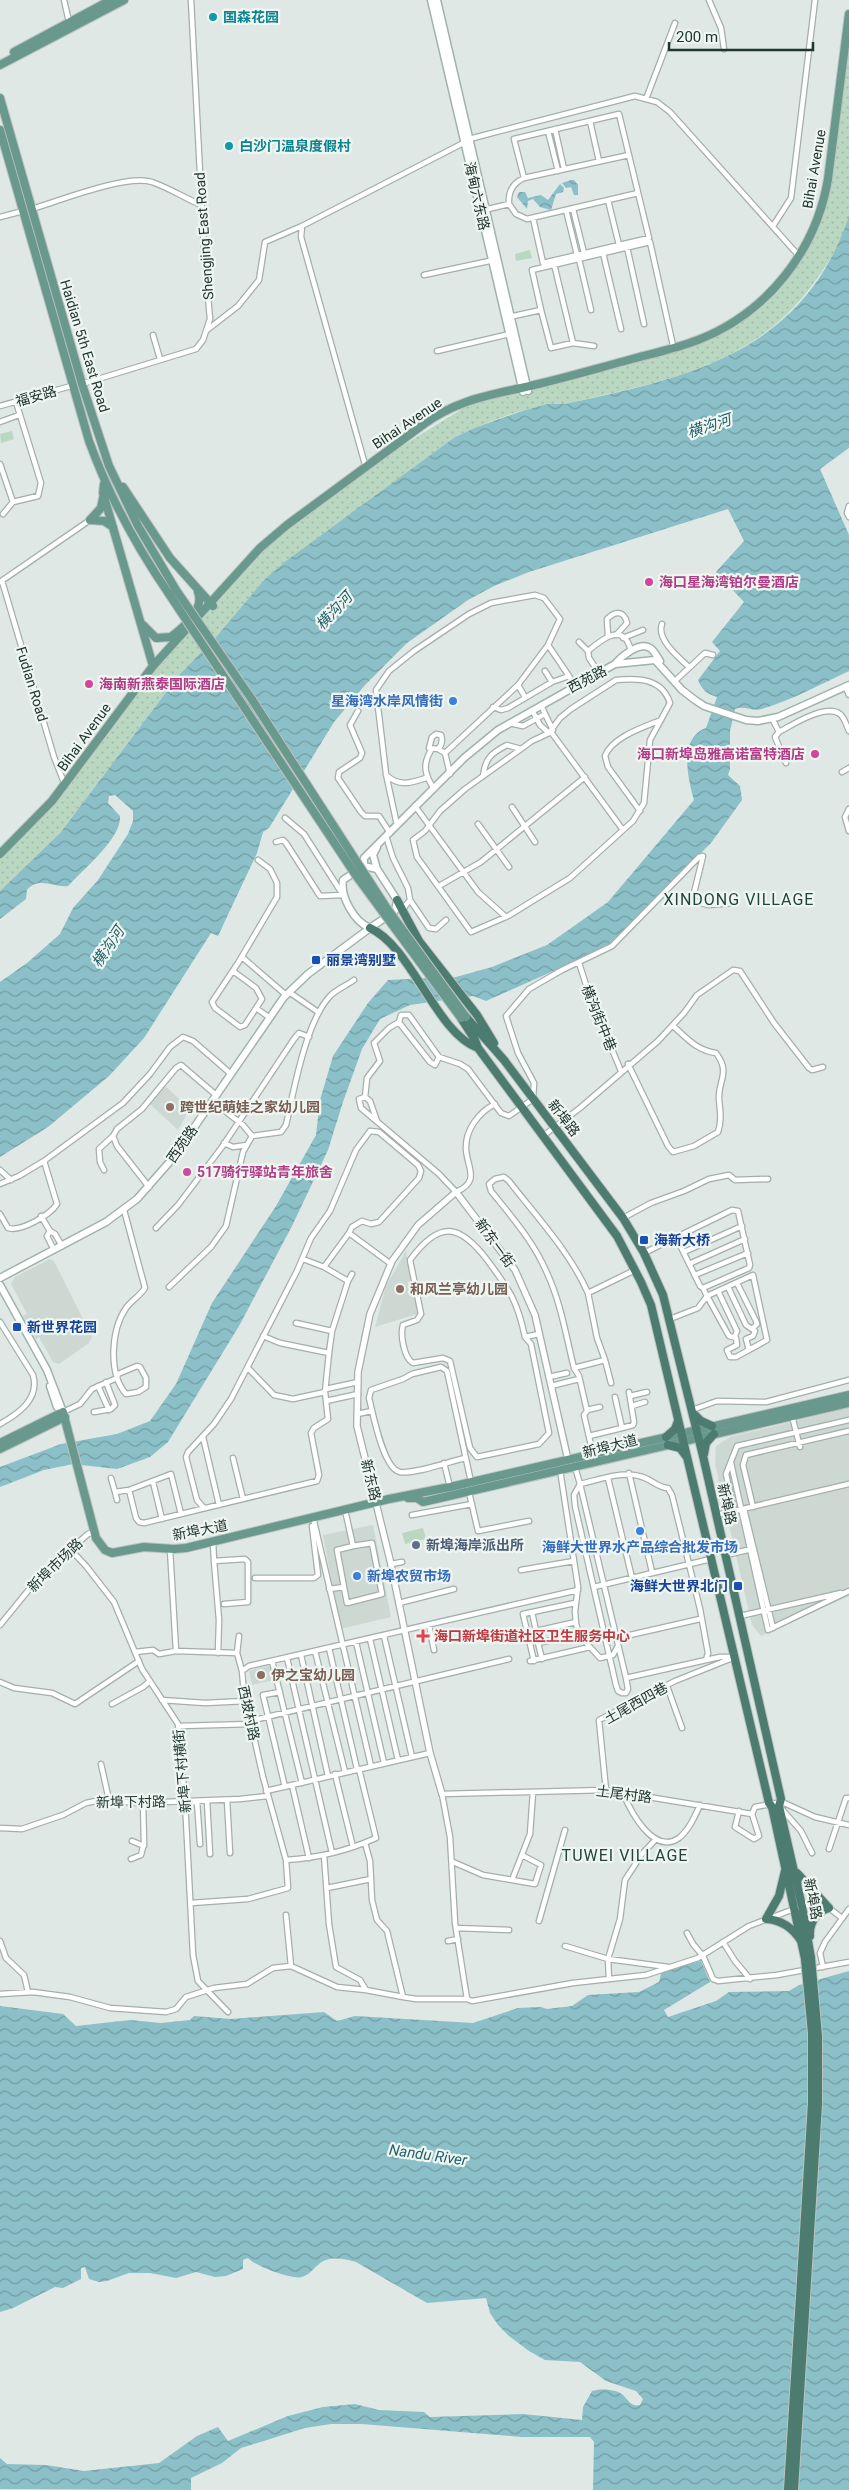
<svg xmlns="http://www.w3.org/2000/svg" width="849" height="2490" font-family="Roboto,'Noto Sans SC',sans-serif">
<defs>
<pattern id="park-dots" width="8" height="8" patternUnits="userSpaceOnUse" patternTransform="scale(1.25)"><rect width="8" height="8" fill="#bad8c1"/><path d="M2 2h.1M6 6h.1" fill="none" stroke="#a0baa6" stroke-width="1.8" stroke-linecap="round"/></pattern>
<pattern id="water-waves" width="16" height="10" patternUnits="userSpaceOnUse" patternTransform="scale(1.25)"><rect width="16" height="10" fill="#8cc0c8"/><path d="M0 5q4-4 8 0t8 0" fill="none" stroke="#729da3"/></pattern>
</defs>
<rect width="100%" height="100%" fill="#dfe8e4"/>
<path fill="#cdd8d3" d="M164 1085 190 1109 178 1130 150 1104Z
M406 1251 418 1306 417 1314 375 1327 386 1286Z
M50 1259 54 1261 92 1337 89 1343 59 1364 53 1362 39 1337 36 1339 23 1316 27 1314 11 1284 15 1277Z
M849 1408V1596L761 1636 752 1625 715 1464 716 1446 730 1437Z
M373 1525 391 1617 340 1629 323 1535Z
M270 1665 274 1680 252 1685 249 1671Z"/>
<path fill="#bad8c1" d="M530 250 532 258 516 261 515 254Z
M12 431 14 439 1 443 0 434Z
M423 1528 426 1539 405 1544 402 1533Z"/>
<path fill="url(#park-dots)" d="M849 35C849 78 849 121 849 164 849 180 849 200 849 217 844 238 831 259 818 277 757 367 663 381 565 404 527 405 489 421 455 437L276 570 217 636 179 675 61 832 0 891V857L154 672 272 542 391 453 475 401 551 385 725 330 765 301 820 222Z"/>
<path fill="url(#water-waves)" d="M571 180H574L578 185V195H574L571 187 566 188 562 183Z
M560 184 564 188 563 192 556 194 551 210 540 207 533 199 528 201 527 209 517 197 519 192H525L528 198 541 195 548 200Z
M849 216V448L820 469 849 535V671C821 684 792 700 762 709 753 712 744 705 735 709L730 731V769L728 775 740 786 742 800 711 843 605 948 486 1001 473 996 410 1005 380 1019 362 1049 343 1102 328 1150 292 1226 239 1326 168 1442 150 1457 117 1469 73 1464 44 1470 0 1487V1467L61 1444 117 1434 150 1421 176 1384 212 1303 276 1206 316 1135 320 1100 333 1056 368 1003 388 980 456 977 492 967 547 945 608 902 694 800C688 779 678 738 706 728L717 697C707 694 702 690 698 680L720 651 712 642 744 602 716 572 744 541 728 509 529 572 494 586 468 600 407 643 365 685 334 722 269 828 263 832 257 853 218 936 211 933 144 1038 109 1076 48 1127 0 1157V982L27 963 60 934 73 908 98 880 128 834 133 821V811L115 795 109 796 108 803 120 816C122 838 82 871 68 886 54 888 39 876 27 890L26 899 0 919V891L61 832 179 675 217 636 265 579 286 561 455 437 477 427 522 411 548 404H565C690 377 803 353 849 216Z
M701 1961 710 1982 664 2010 668 2017 716 2001 729 1992 789 1991 799 1985 849 1971V2490H593L594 2442 590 2437H522L362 2424H331L305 2428 241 2448 222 2463 191 2478V2490L0 2489V2458L7 2464 46 2465 84 2471 159 2463 197 2436 218 2427 228 2441 288 2416 323 2407 355 2404 379 2410 424 2412 430 2417 523 2414 582 2420 583 2407 592 2391C600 2388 619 2389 624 2396 629 2401 631 2407 640 2405L643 2399 636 2391 606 2381 580 2362 545 2360 529 2351 509 2336 498 2325 490 2313 486 2298 427 2303 356 2262C344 2259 328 2255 318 2265 313 2269 309 2275 302 2277 292 2280 255 2266 248 2258L243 2260V2269L226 2276 215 2277 196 2272 176 2278 150 2273H129L107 2281 99 2282 89 2279 85 2267 81 2268V2279L63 2288 55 2287 13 2308 0 2312V2006L63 2014 76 2026 130 2020 161 2023 190 2020 194 2016 231 2019 324 2012 337 2021 355 2016 473 2023 518 2008 541 2007 547 2009 572 2006 588 1995 639 1992 659 1982 662 1970Z"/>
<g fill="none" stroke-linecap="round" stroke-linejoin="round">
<defs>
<path id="minor" d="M64 0 69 22
M709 0 721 28 724 49
M646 99 675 23
M590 121 599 161
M555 129 564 169
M548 131 558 171
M629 155 524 178C513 183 508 192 509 204L516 214 527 219 638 193
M524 178 514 139 619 114 649 238 543 263 533 218
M608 200 619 245
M32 209C59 201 126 174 152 182 169 188 185 198 201 205
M573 209 584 253
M484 210 509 204
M566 210 577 255
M0 217 23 211
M773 226 791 198 815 0
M627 247 644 324
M603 253 621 329
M579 259 591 310
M554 264 573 343
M424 275 494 260
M541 310 532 270 650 242 674 350
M509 317 541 310 551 348 573 343 594 346
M207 330 238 306 259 280 265 242 302 226
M153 335 160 359
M437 351 510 334
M82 384 196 349 203 340 210 319 204 250 191 0
M0 406 71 386
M0 422 19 415
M0 464 13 502
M366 468 301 237 302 226 473 138 635 96 657 102 670 112 799 256
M849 506 847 513 849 517
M3 514 13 502 38 496 41 483 16 402
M2 581 54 757 65 785
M0 582 90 520
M662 624C656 639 679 658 689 667
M608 636 607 619C615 611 624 610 627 623L616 635
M623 638 643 630
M579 642 588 651
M545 671 552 682
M599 673 589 658 588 651C602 639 624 621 631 651
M616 680C638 678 662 678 670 703L650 740 644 803 633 821 570 878 508 916 471 932 417 857 413 840 425 831 440 811 465 789 532 741 549 733 560 718 571 709Z
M676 680 705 653 713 655
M518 685 525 697
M493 707 501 710 508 708 552 682 569 676
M532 710 540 725 549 733
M358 711 350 725 362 753 360 758 339 772 338 778 361 812 365 816H379L390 833
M545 714 553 730
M772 718 779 732C792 725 826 703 840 714 845 718 846 725 849 731
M509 723 523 726 545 714 541 705
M551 732 623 830
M779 732 775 737 786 763
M438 749 429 748 432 737 436 734 441 735C443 741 442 745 438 749L445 753
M431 750C422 765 425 775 434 789
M842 772 849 768
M450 774 445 753 518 685 548 645
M386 775C399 787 411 783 426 778
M483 776C485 759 491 753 507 745L521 749
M415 806 478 892 506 917
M512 807 535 842
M849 809 845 817 849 831
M640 811 608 767 605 756C612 737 644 727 661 720
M285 818 304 834 343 895
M478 824 509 867
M397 825 386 774 376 690 389 671 414 651 469 614 491 603 535 595 544 598 560 619 548 645 575 685
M386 836 393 858 408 888 410 900 402 910
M276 842 283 840 286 843 320 896 343 895
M439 886 481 862 585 777
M410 900 429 928 436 929 446 920
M242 957 286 995
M579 963 590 997 621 1071
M233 971 256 988 262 999 245 1025 240 1027 215 1008 212 1002 238 963 277 897V883L270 869 258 860
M289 992 318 1012
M256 1008 270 1018
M439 1057 435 1065 430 1062 401 1025 399 1022 401 1015H409L439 1057 460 1064 468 1069 501 1113 509 1116 533 1099 534 1083 518 1053 506 1016 529 989 562 970 612 946 699 857 703 856 693 897 695 901 708 905 734 903
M628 1064 668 1146 673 1152 694 1146 718 1132C722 1120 720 1111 719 1099 718 1080 731 1073 716 1053 696 1050 688 1039 673 1026
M365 1097 367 1078 380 1061 374 1043 389 1028 399 1022
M212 1101 243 1125 252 1136 281 1132 286 1125C294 1090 306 1020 331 995 338 989 347 985 354 980
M377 1121 370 1101 365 1097 359 1099 361 1108 439 1174 456 1192C481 1181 467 1168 466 1149 465 1130 479 1112 495 1104
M543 1136 580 1108 658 1041 684 1013 697 995 733 970 740 971 774 1023 809 1068 812 1070 823 1067
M224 1143 233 1147 247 1145
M44 1161 123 1103 150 1074 170 1047 183 1037 193 1041 231 1074
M0 1170 11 1180
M104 1170 100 1162 99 1149 113 1136
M0 1184 19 1176 44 1161 57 1204C50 1215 21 1232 8 1228L0 1214
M149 1187 117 1146 113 1136 117 1129 142 1109 176 1068 181 1065 216 1095
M41 1216 50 1231 47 1236 54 1250
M623 1218 651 1203 684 1191 709 1179 729 1175 735 1180 768 1179
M156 1228 178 1205 222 1147 294 1039 299 1033 309 1037
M50 1231 55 1234 62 1246
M684 1252 742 1226
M644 1253 732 1210 738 1211 750 1265 749 1268 703 1288 700 1286 679 1243 673 1240
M303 1259 324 1267 349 1233
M689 1264 745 1239
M695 1275 748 1253
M348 1281 352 1274
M737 1283 756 1321 757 1324 753 1328
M169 1287 211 1247 226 1226 243 1152 252 1136
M728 1287 746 1325 755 1331 753 1336 746 1339 749 1350
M718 1291 737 1331 735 1336
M588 1293 597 1338 605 1360 574 1368C566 1336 561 1303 547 1273 534 1242 511 1216 491 1191L489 1184 495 1179 504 1177 509 1181C536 1216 570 1252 588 1293L635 1270
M670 1319 698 1308 707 1296 729 1336 736 1338 737 1345 727 1350 730 1357H736L767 1340 753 1275 707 1296 703 1288
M0 1322 33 1375C40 1399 18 1414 0 1424
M296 1323 332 1331 348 1281 324 1267
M263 1336 280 1343 329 1353 332 1331
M525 1337 531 1344 549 1433 539 1444 477 1457 470 1448 450 1361 443 1358 413 1363C404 1358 400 1335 403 1325L417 1320 421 1314 410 1260C440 1219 460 1224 488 1261 510 1291 517 1300 525 1337L539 1334
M605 1360 611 1383
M248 1368 274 1395 293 1399 325 1392
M574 1368 579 1376 587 1411 584 1415 593 1454
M549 1377 567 1373
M98 1386 109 1410
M551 1386 579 1379
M326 1389 358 1382
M630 1396 647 1392
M326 1401 358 1394
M632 1406 645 1402
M587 1410 600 1407
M692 1410 717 1401 766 1402 849 1380
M63 1412 80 1404 92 1389 117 1378 118 1374 137 1366 140 1367 146 1378V1387L138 1392 126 1394C108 1373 111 1330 126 1308 131 1301 140 1296 145 1288L124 1210
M94 1412 111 1409 115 1405 106 1382
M357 1414 372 1411
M792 1416 800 1447
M622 1428 633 1425 634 1422 629 1392
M589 1436 622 1428 615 1397
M203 1437 219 1505
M233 1458 243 1499
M465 1458C448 1462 416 1474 400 1472 383 1469 373 1413 369 1398L371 1390 403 1379 412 1374 441 1367 447 1371 471 1482
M444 1463 450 1487
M731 1463 768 1630 849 1591
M575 1467 580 1484C598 1480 621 1471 639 1476 650 1478 658 1488 668 1488L672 1495 700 1609 708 1653 706 1660 626 1678 580 1484
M560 1470 578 1587 575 1611 576 1624 580 1636 600 1658 613 1655 618 1646
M629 1473 652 1572
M111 1478 115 1492 129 1490 171 1474 181 1514
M608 1478 632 1578
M153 1482 162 1519
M580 1484 574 1495 575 1506 616 1685 618 1691 622 1693H626L628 1689 626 1678
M129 1490 136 1518 139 1522 144 1523 317 1481 319 1475 311 1433 314 1428 328 1419 325 1392 329 1353
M115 1492 117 1500
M469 1492 478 1531 529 1521
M753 1507 743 1465 746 1455 849 1431
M204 1508 197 1500 186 1457 188 1452 214 1424 231 1399 297 1271 311 1238 330 1211 356 1150 370 1131 379 1132 418 1165 421 1171 419 1178 379 1222 371 1224 362 1221 352 1227 349 1233 391 1264
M744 1509 773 1628
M345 1510 353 1546 372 1543 382 1594 347 1603 337 1550 353 1546
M734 1511 726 1474 737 1446 849 1420
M412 1515 472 1504
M717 1515 849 1484
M313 1517 371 1766
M213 1541 214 1561 245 1559 248 1562V1602L224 1604
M70 1549 86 1566 114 1602 142 1669 178 1724 185 1801 193 1955 198 1981 228 2012
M170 1549 176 1651
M726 1555 752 1549
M214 1561 219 1620 218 1653
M391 1564 402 1562
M521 1570 574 1561
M255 1578H314L318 1575 312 1526
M594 1587 711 1559
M329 1589 344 1587
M399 1603 454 1589
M532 1612 536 1631 576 1622
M740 1616 841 1593
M0 1625 40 1576 88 1534 94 1532
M429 1625 434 1650
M536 1631 538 1643 580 1634
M384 1636 412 1757
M617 1638 700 1619
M370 1639 398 1760
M356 1642 384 1763
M538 1643 542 1659
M329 1648 357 1769
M315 1651 345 1772
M135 1652 153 1650 159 1654 176 1651 237 1653 242 1671
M237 1653 239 1636
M301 1655 328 1776
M287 1658 332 1853
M706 1660 720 1657H731
M272 1661 302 1783
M530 1661 590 1647
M534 1661 523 1614 575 1603
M0 1682 14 1688 52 1693 75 1704 139 1661
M667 1686 682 1728
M280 1692 263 1695 285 1787
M162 1700 205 1703 246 1701
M112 1704 143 1687 150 1681
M250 1721 509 1659
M179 1726 251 1724
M101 1764 109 1800
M335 1774 353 1847
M292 1785 309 1858
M606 1790 599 1720 675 1681 735 1657
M266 1791 430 1753
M623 1793C630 1810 653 1856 679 1838 689 1830 695 1816 700 1805
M227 1800 230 1853
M197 1801 200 1844
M207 1801 210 1854
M780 1807 801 1831 812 1853
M739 1811 735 1827 754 1839 759 1836 752 1814
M752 1814 606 1790 442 1794 450 1837 455 1923 467 1999 472 2001 573 1983 646 1975 698 1958 749 1926 802 1906 815 1904 829 1908 842 1918
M752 1814 755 1807 782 1802 815 1817 849 1825
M0 1828 22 1829 63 1815 86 1803 101 1800 138 1803 240 1799 268 1796
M132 1841 144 1846
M365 1843 370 1861 372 1900 377 1920 387 1931 403 1997 416 1999H467
M829 1849 846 1798H849
M324 1855 329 1924 336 1967 360 1980 366 1990 403 1997
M131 1859 141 1855 144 1843 143 1803
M286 1860C318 1858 347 1851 376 1838L359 1769
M453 1862 483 1875 512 1880 530 1834 533 1792
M512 1880 535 1884 541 1865 522 1855
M327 1888 371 1879
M191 1903 248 1899 288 1888 286 1860 263 1777 244 1693 242 1671 249 1666 578 1590
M286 1915 291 1966
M539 1921 565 1830
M456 1928 509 1930
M687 1933 693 1944 703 1956 713 1979 718 1981 777 1975 849 1962
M0 1941 6 1958 24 1975 28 1992
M448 1941 458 1939
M723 1942 735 1961 750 1979
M565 1946 608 1959 668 1967
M823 1967 820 1953 825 1942 849 1909
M609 1979 608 1959 620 1919 625 1880 642 1854 656 1839
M0 1994 33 1992 70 1997 110 2008 166 2012 176 2009 186 1997 214 1988 247 1984 273 1968 291 1966 337 1987 366 1990"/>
<path id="tertiary" d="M846 686 849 694
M442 1794 430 1753 390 1560 357 1426 358 1372 370 1314 392 1261 418 1225 456 1192 515 1270 535 1315 568 1460"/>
<path id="secondary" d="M431 0 523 392
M437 0 528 391
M615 664C621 657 639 641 650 648 654 650 657 657 660 661
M377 847 373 855 377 869
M364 866V858L464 758 498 730 615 664 655 660 682 690 695 700 704 706 746 720 758 721 778 717 849 685
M364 866 377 869 397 900 395 911 370 928C354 922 340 896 343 880Z
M0 1278 106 1222 137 1199 173 1158 284 997 308 974 370 928
M0 1285 47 1370 63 1412
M50 1386 57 1407"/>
<path id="primary" d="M14 52 111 0
M0 65 124 0
M0 98 82 384 109 466 138 526 176 590
M0 130 89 441C109 496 136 546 169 594
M104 484 103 493 153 666
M123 487 170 558 213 606
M90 520 101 508 103 498
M90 520 104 521 113 527
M143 625 156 638 171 637C184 627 205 609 198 592
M0 854 52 801 153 666 260 548 287 525 424 424C460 398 493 395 534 385 564 378 595 369 625 361 650 354 675 349 698 340 767 313 816 251 828 179L849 14
M0 1443 63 1412 96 1538 105 1550 112 1553 144 1547 174 1549 186 1548 389 1499 450 1487 849 1395
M0 1449 65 1417
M408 1498H417L423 1502 849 1403"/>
<path id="trunk" d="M397 900 419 941 477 1015 494 1043
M370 928C412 947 436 1033 478 1048
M466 1017 504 1060 623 1218 644 1253 663 1295 703 1456 781 1799 779 1806 802 1906 811 1958
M461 1018 475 1040 478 1048 617 1236 641 1282 651 1305 769 1803 772 1807 805 1959
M694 1414 701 1421 712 1426
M666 1437 675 1429 678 1421
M668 1445 680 1448 686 1456
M704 1454 706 1443 714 1434
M785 1871 779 1896 766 1919C781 1920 793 1928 801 1941
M797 1873 829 1908C817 1911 809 1923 810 1936"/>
</defs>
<use href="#minor" stroke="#a3afab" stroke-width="7"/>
<use href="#tertiary" stroke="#a3afab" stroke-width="8"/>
<use href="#secondary" stroke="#9fb3ab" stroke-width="9"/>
<use href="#primary" stroke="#bdc3c1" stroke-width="10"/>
<use href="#trunk" stroke="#bdc3c1" stroke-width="10"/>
<use href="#minor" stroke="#fff" stroke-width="4.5"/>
<use href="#tertiary" stroke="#fff" stroke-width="5.5"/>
<use href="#secondary" stroke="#fff" stroke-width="6"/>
<use href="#primary" stroke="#68998c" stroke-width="8"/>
<use href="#trunk" stroke="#4c7c70" stroke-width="8"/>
<defs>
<path id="primary-bridge" d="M176 590 251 698 386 907 466 1017
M169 594 357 877 461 1018"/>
<path id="trunk-bridge" d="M788 2490 812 2103V2033L805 1959
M794 2490 818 2104V2036L811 1958"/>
</defs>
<use href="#primary-bridge" stroke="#bdc3c1" stroke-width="10" stroke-linecap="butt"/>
<use href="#trunk-bridge" stroke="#bdc3c1" stroke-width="10" stroke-linecap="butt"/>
<use href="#primary-bridge" stroke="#68998c" stroke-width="8"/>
<use href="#trunk-bridge" stroke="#4c7c70" stroke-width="8"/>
</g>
<g fill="#0f9aa8" stroke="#eff6f2" stroke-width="2">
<circle cx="213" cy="17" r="5"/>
<circle cx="229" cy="146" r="5"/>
</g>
<g fill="#d1479c" stroke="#eff6f2" stroke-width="2">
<circle cx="649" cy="582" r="5"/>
<circle cx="89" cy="684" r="5"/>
<circle cx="815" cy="754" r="5"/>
<circle cx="187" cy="1172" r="5"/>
</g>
<g fill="#3f7fe0" stroke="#eff6f2" stroke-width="2">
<circle cx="453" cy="701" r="5"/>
<circle cx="640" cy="1531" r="5"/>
<circle cx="357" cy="1576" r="5"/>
</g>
<g fill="#1a4fb4" stroke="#eff6f2" stroke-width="2">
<rect x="311" y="955" width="10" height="10" rx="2.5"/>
<rect x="639" y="1235" width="10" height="10" rx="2.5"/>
<rect x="12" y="1322" width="10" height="10" rx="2.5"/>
<rect x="733" y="1581" width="10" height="10" rx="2.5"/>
</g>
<g fill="#8d6e63" stroke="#eff6f2" stroke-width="2">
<circle cx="170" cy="1107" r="5"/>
<circle cx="400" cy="1289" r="5"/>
<circle cx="261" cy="1675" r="5"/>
</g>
<circle fill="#5c6f8a" stroke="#eff6f2" stroke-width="2" cx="416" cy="1545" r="5"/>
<path fill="#e0444e" stroke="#eff6f2" stroke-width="2" d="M420.5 1628.5h5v5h5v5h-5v5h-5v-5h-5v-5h5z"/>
<g text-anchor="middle" stroke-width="4.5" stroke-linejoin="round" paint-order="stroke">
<g font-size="14" font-weight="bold" fill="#0d838f" stroke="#eff6f2" text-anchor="start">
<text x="223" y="22">国森花园</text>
<text x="239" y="151">白沙门温泉度假村</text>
</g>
<g font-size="14" fill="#223631" stroke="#eff6f2">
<text transform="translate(814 169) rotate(-80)" y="5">Bihai Avenue</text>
<text transform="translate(477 196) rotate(77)" y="5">海甸六东路</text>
<text transform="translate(204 236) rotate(-94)" y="5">Shengjing East Road</text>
<text transform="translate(85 346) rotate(73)" y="5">Haidian 5th East Road</text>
<text transform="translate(36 396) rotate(-16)" y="5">福安路</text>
<text transform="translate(407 423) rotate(-34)" y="5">Bihai Avenue</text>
<text transform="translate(587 679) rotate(-28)" y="5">西苑路</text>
<text transform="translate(32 684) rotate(73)" y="5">Fudian Road</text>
<text transform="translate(84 737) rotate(-54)" y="5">Bihai Avenue</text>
<text transform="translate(599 1018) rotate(68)" y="5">横沟街中巷</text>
<text transform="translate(564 1118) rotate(52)" y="5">新埠路</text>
<text transform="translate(182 1144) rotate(-55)" y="5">西苑路</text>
<text transform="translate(495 1243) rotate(54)" y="5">新东一街</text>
<text transform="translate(610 1446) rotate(-14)" y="5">新埠大道</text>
<text transform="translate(371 1480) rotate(76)" y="5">新东路</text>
<text transform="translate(727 1504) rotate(77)" y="5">新埠路</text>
<text transform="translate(200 1530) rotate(-11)" y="5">新埠大道</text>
<text transform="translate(55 1565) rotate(-44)" y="5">新埠市场路</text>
<text transform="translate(636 1703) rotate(-29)" y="5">土尾西四巷</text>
<text transform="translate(249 1713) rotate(78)" y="5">西坡村路</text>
<text transform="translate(182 1771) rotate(-95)" y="5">新埠下村横街</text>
<text transform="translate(624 1794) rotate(7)" y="5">土尾村路</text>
<text transform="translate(131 1802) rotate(-1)" y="5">新埠下村路</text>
<text transform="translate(813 1899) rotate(79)" y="5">新埠路</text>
</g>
<g font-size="14" font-weight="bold" fill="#b23c85" stroke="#eff6f2" text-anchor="start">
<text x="659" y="587">海口星海湾铂尔曼酒店</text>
<text x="99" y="689">海南新燕泰国际酒店</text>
<text x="805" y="759" text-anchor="end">海口新埠岛雅高诺富特酒店</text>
<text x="197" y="1177">517骑行驿站青年旅舍</text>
</g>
<g font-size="14" font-weight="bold" fill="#366cbe" stroke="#eff6f2" text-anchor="end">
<text x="443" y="706">星海湾水岸风情街</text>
<text x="640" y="1552" text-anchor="middle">海鲜大世界水产品综合批发市场</text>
<text x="367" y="1581" text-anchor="start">新埠农贸市场</text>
</g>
<g font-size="14" font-weight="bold" fill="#164399" stroke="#eff6f2" text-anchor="start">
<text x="326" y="965">丽景湾别墅</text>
<text x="654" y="1245">海新大桥</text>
<text x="27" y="1332">新世界花园</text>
<text x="728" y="1591" text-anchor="end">海鲜大世界北门</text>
</g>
<g font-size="14" font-weight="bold" fill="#785e54" stroke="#eff6f2" text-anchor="start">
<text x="180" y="1112">跨世纪萌娃之家幼儿园</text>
<text x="410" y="1294">和风兰亭幼儿园</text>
<text x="271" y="1680">伊之宝幼儿园</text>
</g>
<g font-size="14" font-weight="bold" fill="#4e5e75" stroke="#eff6f2" text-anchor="start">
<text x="426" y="1550">新埠海岸派出所</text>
</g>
<g font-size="14" font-weight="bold" fill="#be3a42" stroke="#eff6f2" text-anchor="start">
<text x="434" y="1641">海口新埠街道社区卫生服务中心</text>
</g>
<g font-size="15" font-style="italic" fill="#23616b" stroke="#eff6f2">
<text transform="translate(709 426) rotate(-18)" y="5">横沟河</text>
<text transform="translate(334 611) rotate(-47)" y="5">横沟河</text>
<text transform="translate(108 947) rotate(-56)" y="5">横沟河</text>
<text transform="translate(428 2155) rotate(8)" y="5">Nandu River</text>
</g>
<g font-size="16" letter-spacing="1" fill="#20463c" stroke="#eff6f2">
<text x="739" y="905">XINDONG VILLAGE</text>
<text x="625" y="1861">TUWEI VILLAGE</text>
</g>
</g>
<path d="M669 42v8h144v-8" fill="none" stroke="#223631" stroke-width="2.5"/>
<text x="676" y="42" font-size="15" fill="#223631" stroke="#eff6f2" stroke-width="4" paint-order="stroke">200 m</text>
</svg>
